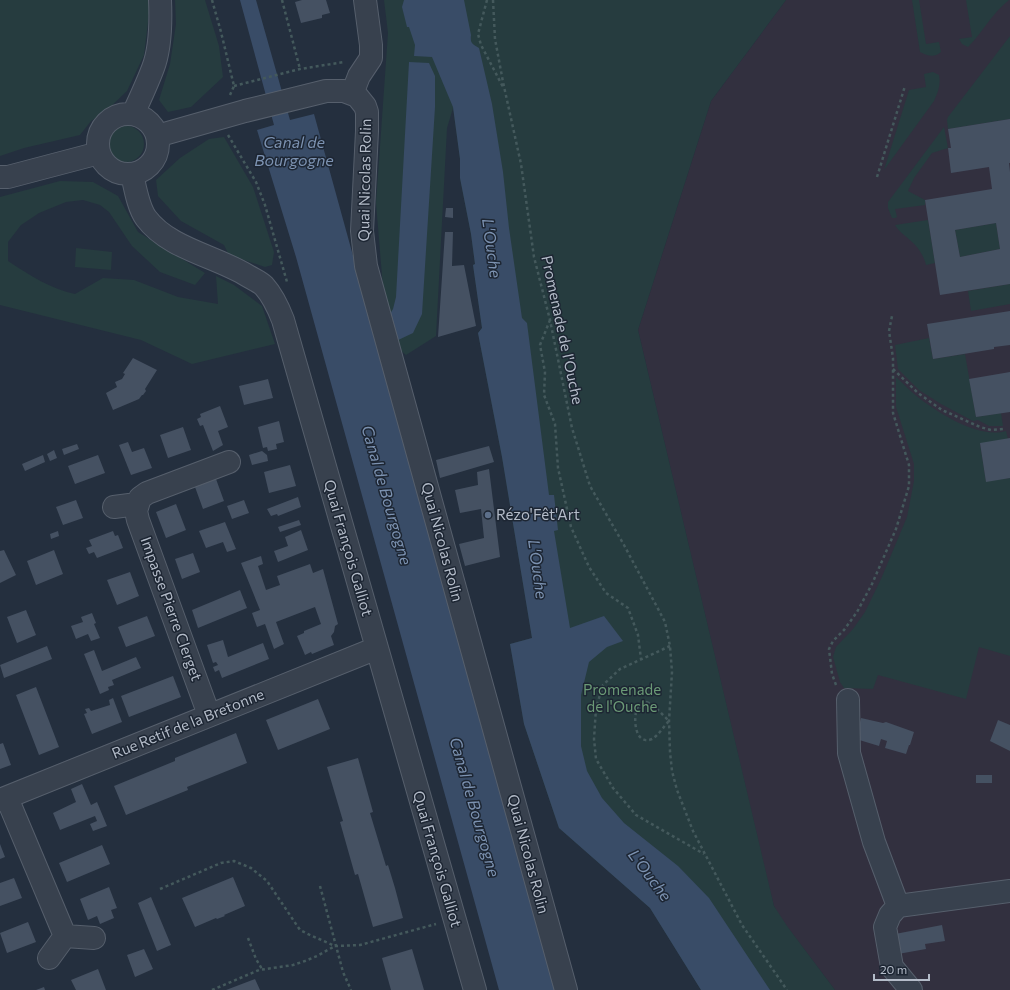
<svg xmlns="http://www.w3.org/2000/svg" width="1010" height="990" font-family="Commissioner,sans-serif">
<rect width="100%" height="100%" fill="#242f3e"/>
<path fill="#32303f" d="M786 0H1010V990H835L779 916 774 906 770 891 638 330 711 101Z"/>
<path fill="#263c3f" d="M0 0H150V6L144 55 127 91 105 112 91 121 80 135 24 148 0 156Z
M175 0H205L219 46 223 77 191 107 168 112 159 100 170 64 176 24Z
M384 0H786L711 101 638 330 774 906 787 926 835 990H701L650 908 559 828 524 724 510 644 532 638 502 457 478 333 482 328 473 265 475 264 471 234 460 178V159L453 108 447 128 436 336 406 355 394 345 385 312 376 203 388 33Z
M912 0H919L926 44 939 42 941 52C934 58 928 56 920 52Z
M966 0H1009C992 13 983 32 968 47L962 44 959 39 972 37Z
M1010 36V119L948 129 947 120 948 117Z
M933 72 939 75C941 85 938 92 934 101L884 170 909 90 926 87 924 74Z
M108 144a18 18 0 1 1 36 0a18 18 0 1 1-36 0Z
M944 127 948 148 932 153 914 178 908 191 925 200V205L895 209 897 217 895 218H892L888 208V202Z
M224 137 253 187 274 252 272 265 265 267 229 255 224 245 181 221 158 196 156 180 180 158 209 139Z
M60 181 93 182 118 196 138 232 205 273 195 285 160 272 132 246 109 212 100 205 83 200 66 202 39 213 21 225 8 242V261C29 275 51 289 75 294L103 278 134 280 178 297 218 304 216 276 234 285 262 306 275 344 192 364 141 340 0 305V197Z
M928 220 935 263 926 265C924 256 918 247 911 241 905 235 899 232 895 225Z
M996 223 1000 249 960 257 955 230Z
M76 248 112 252 111 270 75 267Z
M1010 284V304L971 311 968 291Z
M929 338 933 359 965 354 976 417 1001 413 1003 426H989L978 420 973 421 941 404 919 390 898 369 895 345Z
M896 377C904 384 911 392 919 398 940 414 979 439 1006 431L1008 439 980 444 986 481 1010 478V656L979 647 966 699 878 675 873 689 844 688 840 682 833 657 836 647 853 629 865 612 881 579 907 517 914 481V464L896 407Z"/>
<path fill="#394c67" d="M240 0H256L290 120 314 114 371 321 387 319 393 309 396 297 409 62 429 63 435 76V107L422 314 413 333 394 342 556 990H499L296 257 257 130 274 125Z
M404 0H464L471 35C470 43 472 44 479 48L492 104 503 172 509 228 522 318 527 323 549 495H554L558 530 554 531 570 628 604 616 623 641 607 647 589 662 581 695V746L587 771 602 798 624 823 678 866 709 898 770 990H701L650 908 559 828 524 724 510 644 532 638 502 457 478 333 482 328 473 265 475 264 471 234 460 178V159L453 107 432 57 414 56 415 45 409 27H407L402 7Z"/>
<path fill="#455162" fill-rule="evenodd" d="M302 0H326L330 13 322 15V18L301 23 295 2Z
M1010 119V163H1009L1010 172V284L940 295 925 200 992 189 989 167 951 173 948 148H951L948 129ZM996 223 1000 249 960 257 955 230Z
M446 208H453V218L445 217Z
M445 232H453L452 266 464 265 476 326 438 337Z
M1010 311V345L994 347V349L933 359 927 324Z
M133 358 157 370 145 389 146 391 143 395H142L139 399 113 410 106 393 117 387 115 382 122 379 125 374 123 373Z
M1010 372V412L976 417 969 379Z
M268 379 273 398 244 405 239 386Z
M220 406 228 427 218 431 223 445 213 451 203 425 200 426 197 419 201 417 200 414Z
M279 421 284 442 276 444 277 449 268 451 267 447 263 448 258 427Z
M183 427 191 450 168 458 160 435Z
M1010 438V478L986 482 980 443Z
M128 442 132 452 144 448 152 468 131 475 119 445Z
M77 444 79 449 64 455 62 449Z
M489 446 494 462 440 478 436 460Z
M54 450 57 458 50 461 47 454Z
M262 451 267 455 268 461 252 465 249 455Z
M43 455 45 462 25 471 22 464Z
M98 455 105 473 75 484 68 466Z
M290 465 296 486 269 493 264 472Z
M489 469 500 557 465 566 459 544 484 538 481 509 460 513 455 490 478 485 477 472Z
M216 479 224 501 203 509 195 487Z
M298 497 301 507 278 516 277 514 271 516 267 509Z
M76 500 83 518 63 525 56 507Z
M244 500 249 513 232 519 227 506Z
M176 504 186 530 166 538 156 512Z
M299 520 301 525 280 532 278 527Z
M225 522 236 549 227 552 223 542 206 548 199 531Z
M301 530 308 550 278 562 274 551 288 546 285 537Z
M58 531 59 536 51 539 50 534Z
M113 531 115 536 118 535 123 548 97 558 94 552 89 554 86 548 92 546 89 540Z
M4 550 16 575 0 583V551Z
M54 550 63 574 36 585 27 561Z
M193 553 200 572 182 579 175 559Z
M261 556 263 564 258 566 266 590 280 585 277 576 310 564 313 573 323 569 338 624 335 626 334 632 331 636 334 645 312 654 311 652 305 655 297 636 304 633V631L321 624 315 607 276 622 284 644 274 649 265 624 257 627 252 613 260 610 241 563Z
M130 572 139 596 117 605 107 580Z
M240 590 247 608 198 628 192 610Z
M26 610 36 635 17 643 7 617Z
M92 613 96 623 94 624 100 638 91 641 88 634 76 639 71 626 83 622 81 617Z
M147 616 155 636 126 647 118 627Z
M223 640 228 657 263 643 269 659 222 678 219 670 215 672 213 667 218 665 216 662 213 663 207 645Z
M47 646 52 659 4 678 0 665Z
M94 650 102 671 136 657 141 668 112 680 114 685 108 687 109 690 100 694 84 654Z
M173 676 181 697 129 717 121 696Z
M36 687 59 747 39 755 16 695Z
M113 698 122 722 92 734 84 714 87 713 85 709 89 708 91 711 110 705 109 700Z
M318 699 330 729 278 750 266 720Z
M861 718 883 723 886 722 914 732 910 745H909L906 754 885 748 887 741 881 739 879 746 856 739Z
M998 720 1010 725V751L990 741Z
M236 733 247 763 187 787 188 790 126 815 114 786 175 761V758Z
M3 743 11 765 0 769V744Z
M358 758 373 812 370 813 386 866 388 865 395 888 403 918 373 927 358 874 355 875 340 822 343 821 327 767Z
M976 775H992V783H976Z
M82 784 91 805 97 802 107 826 93 831 90 824 97 821 95 816 60 830 53 813 76 802 71 789Z
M0 844 5 857 0 859Z
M102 845 110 864 67 882 59 863Z
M233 877 245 906 224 915 225 916 217 919 216 918 195 927 182 898Z
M14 878 22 898 0 906V883Z
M109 887 117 908 111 910 114 918 100 924 97 916 88 920 80 899Z
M151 897 171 945 157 951 138 903Z
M28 922 36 942 7 953 0 933Z
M942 925 945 941 925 944 926 949 898 954 895 934Z
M144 949 153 969 135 977 127 955Z
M412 949 424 990H391L382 958Z
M98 969 106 990H76L71 980Z
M255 979 260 990H226Z
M44 987 45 990H36Z"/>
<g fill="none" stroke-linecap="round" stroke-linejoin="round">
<defs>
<path id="minor" d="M352 94 359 76 371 58V45L365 0
M98 144a30 30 0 1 1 60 0a30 30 0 1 1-60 0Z
M133 114C140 99 147 84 153 68 161 47 161 22 160 0
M157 136 245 111 326 91H344L357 96 365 106 367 112V131L362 231 366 266 566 990
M132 174C135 187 138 207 146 218 169 249 216 256 248 276 253 279 260 282 264 286 273 296 278 307 283 320L475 990
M0 177H8L99 153
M114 507 137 504
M848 700 849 753 874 842 898 906
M209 715 138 520 136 511 140 498 147 493 229 462
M7 798 65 936
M0 800 377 648
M65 936 94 938
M49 958 65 936
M911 990 892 967 885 927 890 915 898 906 1010 891"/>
</defs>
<use href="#minor" stroke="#565f6c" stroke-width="24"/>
<path stroke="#44595c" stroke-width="2.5" stroke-dasharray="3 3" stroke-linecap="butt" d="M212 0 221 32 234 86
M282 0 300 69
M487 0 478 34 481 45 503 87
M493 0 495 39 503 82 521 164 534 257 550 320 572 428 590 486 624 545 656 605 665 622 670 646 672 672 669 721 670 752 672 771 677 790 693 831 742 925 787 990
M234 86 300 69 344 62
M230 95 234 86
M228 135 256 182 265 205 287 282
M877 177 905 86
M550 320 540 345 545 372 544 395 555 424 558 468 571 527 589 567 606 593 628 608 638 635 641 659
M893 369 918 393 942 410 980 427 991 430 1003 429
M670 646 620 669 603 685 596 708 594 739 596 759 613 788 636 815 704 854
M836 685 832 674 829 649 833 641 844 630 857 612 872 584 896 529 909 486V465L893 413V358L889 331 892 316
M647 702 653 705 669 721C664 726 658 736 652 739 635 746 633 719 637 709 638 705 643 703 647 702Z
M320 886 343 972 351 990
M160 889 221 863 234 861 251 868 267 881 300 930 310 935 335 946 360 945 436 924
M248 938 256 959 262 969
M212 990 259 970 293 965 305 961 317 956 335 946"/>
<use href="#minor" stroke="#38414e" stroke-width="22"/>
</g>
<circle fill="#5c6f8a" stroke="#1d2633" stroke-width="1.5" cx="488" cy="515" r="4"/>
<g text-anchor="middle" stroke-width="3" stroke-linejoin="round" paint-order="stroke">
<g font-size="15" fill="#b4bcc9" stroke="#1d2633">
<text transform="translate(365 180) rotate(-89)" y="5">Quai Nicolas Rolin</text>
<text transform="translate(562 330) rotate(78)" y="5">Promenade de l'Ouche</text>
<text transform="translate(442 542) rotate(75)" y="5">Quai Nicolas Rolin</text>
<text transform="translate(348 548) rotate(74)" y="5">Quai François Galliot</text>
<text transform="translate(171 609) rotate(70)" y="5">Impasse Pierre Clerget</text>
<text transform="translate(188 724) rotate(-22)" y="5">Rue Retif de la Bretonne</text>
<text transform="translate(528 854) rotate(75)" y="5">Quai Nicolas Rolin</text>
<text transform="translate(437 859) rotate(74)" y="5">Quai François Galliot</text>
</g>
<g font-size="15" fill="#b4bcc9" stroke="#1d2633" text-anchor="start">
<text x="496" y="520">Rézo'Fêt'Art</text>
</g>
<g font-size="15" fill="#6b9a76" stroke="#1d2633">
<text x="622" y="695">Promenade<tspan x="622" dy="17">de l'Ouche</tspan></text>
</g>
<g font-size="16" font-style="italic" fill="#7c92b1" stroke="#1d2633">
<text x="294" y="148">Canal de<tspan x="294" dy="18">Bourgogne</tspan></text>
<text transform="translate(492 248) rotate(82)" y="6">L'Ouche</text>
<text transform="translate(387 495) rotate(74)" y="6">Canal de Bourgogne</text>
<text transform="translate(538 569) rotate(82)" y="6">L'Ouche</text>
<text transform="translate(475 807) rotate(74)" y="6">Canal de Bourgogne</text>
<text transform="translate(650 875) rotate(53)" y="6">L'Ouche</text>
</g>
</g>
<path d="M874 974v6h55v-6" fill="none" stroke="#b4bcc9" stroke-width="2"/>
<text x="880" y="974" font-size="12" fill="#b4bcc9" stroke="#1d2633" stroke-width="3" paint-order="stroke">20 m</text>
</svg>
